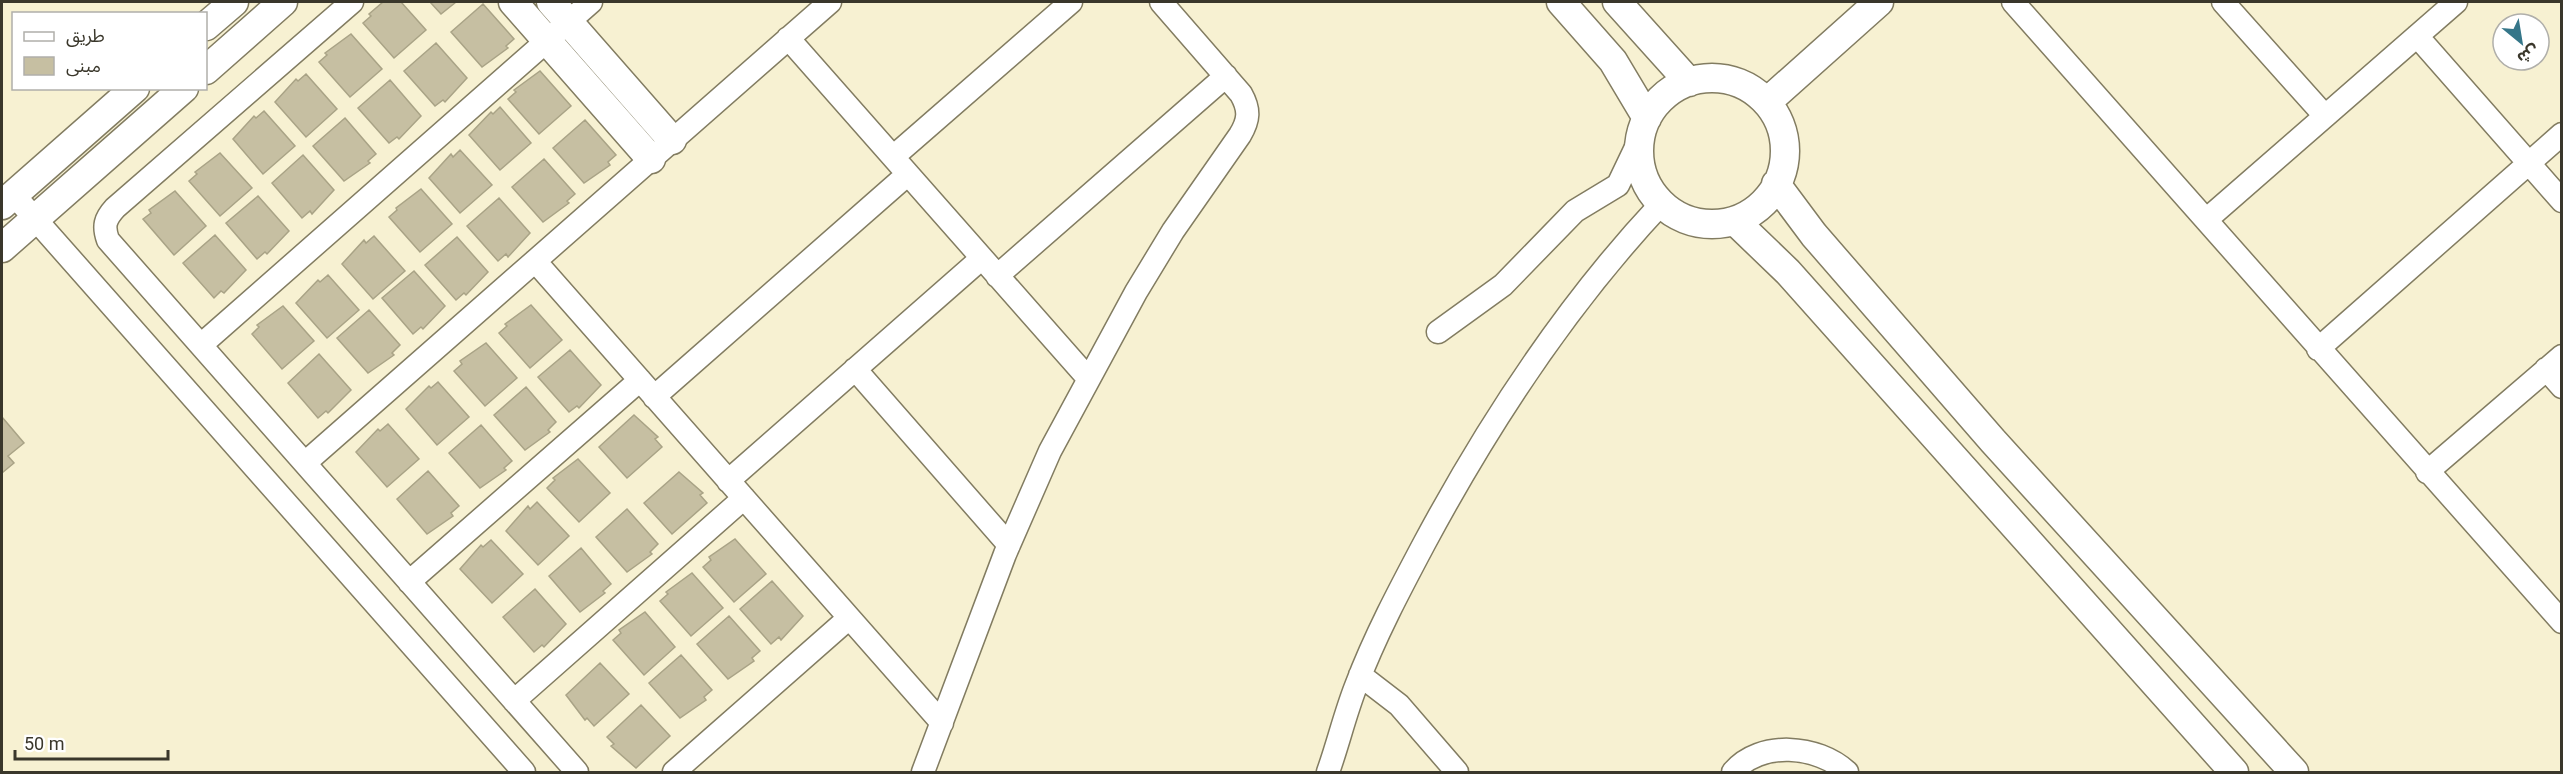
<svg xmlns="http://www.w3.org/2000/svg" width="2563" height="774" font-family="Roboto,'Noto Sans Arabic',sans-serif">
<rect width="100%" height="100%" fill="#f7f1d2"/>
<path fill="#c6bfa2" stroke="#a9a386" stroke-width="1.5" d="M383 2H401L426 30 394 58 363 23 371 16 369 14Z
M430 2H456L441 14Z
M483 4 514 39 506 46 508 48 482 67 451 32Z
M351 34 382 69 350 97 319 62 327 55 325 53Z
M436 43 467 78 445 102 443 100 435 106 404 71Z
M540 71 571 106 539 134 508 99 516 92 514 90Z
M306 74 337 109 306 137 275 102 296 79 298 81Z
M390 80 421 116 399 139 397 137 389 143 358 108Z
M500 107 531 143 500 170 469 135 491 112 493 114Z
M264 111 295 146 263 174 233 139 254 116 256 118Z
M345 118 376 154 368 161 370 163 344 181 313 146Z
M585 120 616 155 608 162 610 165 584 183 553 148Z
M460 150 492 185 460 213 429 178 451 154 453 157Z
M220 153 252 188 220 216 189 181 197 174 195 172Z
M303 155 334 190 312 214 310 211 302 218 272 183Z
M544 159 575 194 567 201 569 203 543 222 512 187Z
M421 189 452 224 420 252 389 217 397 210 396 208Z
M175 191 206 226 174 255 143 219 151 213 149 210Z
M258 196 289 231 267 254 265 252 257 259 226 223Z
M499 198 530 233 508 257 506 254 498 261 467 226Z
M215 235 246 270 224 293 221 291 214 298 183 263Z
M374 236 405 271 373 299 342 264 364 240 366 243Z
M457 237 488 272 466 295 464 293 456 300 425 265Z
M414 271 445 306 423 329 421 327 413 334 382 298Z
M328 275 359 310 327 338 296 303 318 280 320 282Z
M531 305 562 340 530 368 499 333 507 326 505 324Z
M283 306 314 341 282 369 252 334 259 327 257 325Z
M369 310 400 345 392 353 394 355 368 373 337 338Z
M486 343 517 378 485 406 454 371 462 364 460 361Z
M570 350 601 385 579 408 577 406 569 412 538 377Z
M319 354 351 390 328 413 326 411 318 418 288 383Z
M438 382 469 417 437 445 406 409 429 386 431 388Z
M526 387 556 422 548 430 550 432 525 450 494 415Z
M634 415 658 437 655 439 662 447 627 478 599 447Z
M2 417 24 443 8 456 14 463 2 473Z
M388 424 419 459 387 487 356 452 378 429 380 431Z
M481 425 512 461 504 468 506 470 480 488 449 453Z
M578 459 610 493 579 522 547 488 555 480 553 478Z
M428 471 459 506 451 513 453 516 427 534 397 499Z
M679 472 703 493 700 495 707 503 672 534 644 503Z
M537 502 569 536 538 565 506 531 528 506 530 509Z
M627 509 658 544 650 552 652 554 627 572 596 537Z
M735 539 766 574 734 602 703 567 711 560 709 557Z
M491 540 523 574 492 603 460 569 481 545 483 547Z
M581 548 611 584 603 591 605 593 580 612 549 576Z
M692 573 723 608 691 636 660 601 668 594 666 592Z
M772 581 803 616 781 640 779 637 771 644 740 609Z
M535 589 566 624 544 647 542 645 534 652 503 617Z
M645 612 675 647 644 675 613 640 621 633 619 630Z
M729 616 760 651 752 658 754 661 728 679 697 644Z
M681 655 712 690 704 697 706 700 680 718 649 683Z
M600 663 629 694 594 726 587 718 585 720 566 695Z
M641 705 670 736 636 768 611 746 614 744 607 737Z"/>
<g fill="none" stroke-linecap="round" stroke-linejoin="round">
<defs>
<path id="minor" d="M352 2 115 208C105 219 103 226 108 240L577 772
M2013 2 2562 622
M2223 2 2325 116
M2417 36 2562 201
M788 38 1087 377
M893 157 1071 2
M14 195 524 772
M2206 220 2456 2
M535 261 942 723
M997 276 1226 76
M1438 332 1503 285 1575 211 1618 185 1640 139
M201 345 591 2
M2318 349 2562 134
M855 369 1009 545
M2546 369 2562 387
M654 397 908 174
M305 463 830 2
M2427 472 2562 356
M728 481 982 258
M409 582 640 380
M1360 675 1399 705 1457 772
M514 701 744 498
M674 772 849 618
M923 772 1005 554 1050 451 1136 292 1173 231 1240 135C1249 120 1250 110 1241 94L1161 2
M1328 772C1338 744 1345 714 1356 686 1375 636 1400 589 1425 542 1490 421 1567 304 1661 204
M1733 772C1760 740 1818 745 1847 772"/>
<path id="tertiary" d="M513 2 651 159
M551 2 672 140
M1561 2 1613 61 1647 118
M1617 2 1689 82
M206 26 234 2
M206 70 283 2
M1639 151a73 73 0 1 1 146 0a73 73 0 1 1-146 0Z
M1767 102 1879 2
M1776 184 1814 235 1993 441 2294 772
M2 205 135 88
M1735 221 1788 272 2234 772
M2 248 184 88"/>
</defs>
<use href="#minor" stroke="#827c61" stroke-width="25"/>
<use href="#tertiary" stroke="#827c61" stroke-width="31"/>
<use href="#minor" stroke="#fff" stroke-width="22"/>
<use href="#tertiary" stroke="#fff" stroke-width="28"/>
</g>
<rect width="2563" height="774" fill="none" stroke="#3a372b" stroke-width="6"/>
<rect x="12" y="12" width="195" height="78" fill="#ffffff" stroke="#b0afaa" stroke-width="1.5"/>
<rect x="24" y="32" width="30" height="9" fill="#ffffff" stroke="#b0afaa" stroke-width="1.5"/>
<text x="66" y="42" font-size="18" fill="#3a372b">طريق</text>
<rect x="24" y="57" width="30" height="18" fill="#c6bfa2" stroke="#b0afaa" stroke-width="1.5"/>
<text x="66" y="72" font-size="18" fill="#3a372b">مبنى</text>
<g transform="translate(2521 42) rotate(150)"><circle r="28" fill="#ffffff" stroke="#b0afaa" stroke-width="1.5"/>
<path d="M0-4.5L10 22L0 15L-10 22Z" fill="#357689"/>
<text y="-9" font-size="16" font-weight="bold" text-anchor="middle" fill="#3a372b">ش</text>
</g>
<path d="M15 750v9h153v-9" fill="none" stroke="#3a372b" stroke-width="3"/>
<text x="24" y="750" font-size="18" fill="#3a372b" stroke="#ffffff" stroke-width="4.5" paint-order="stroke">50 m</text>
</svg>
